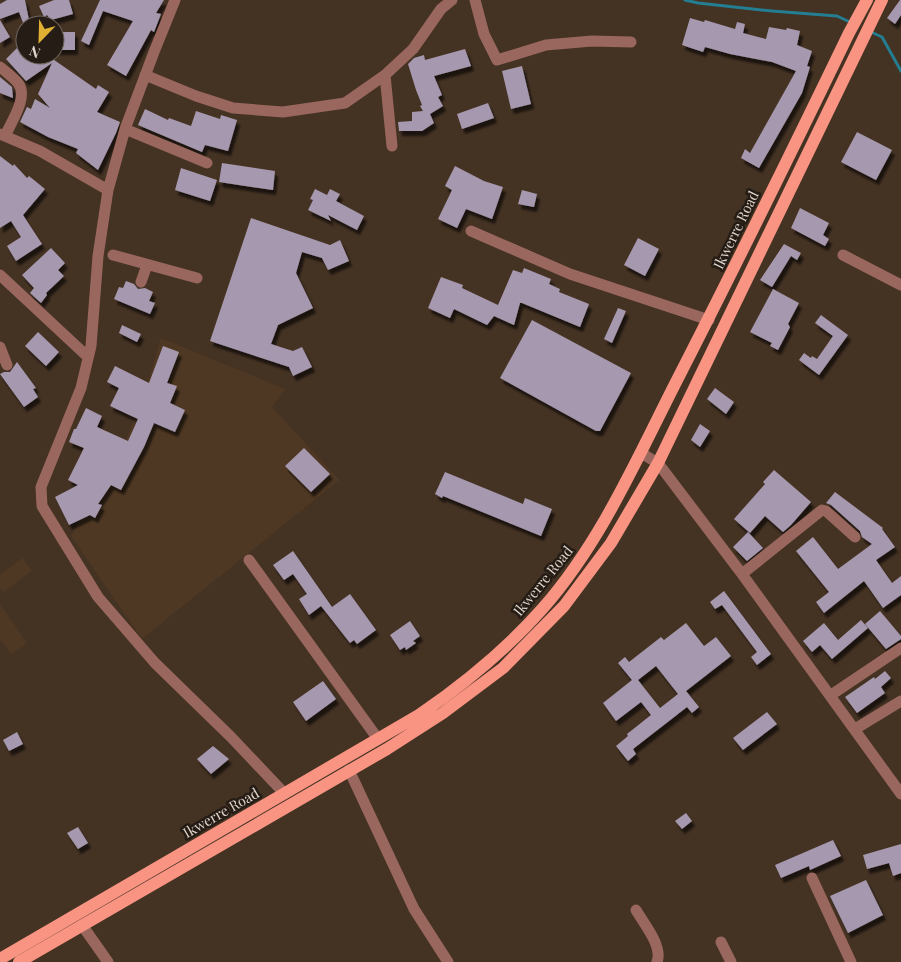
<svg xmlns="http://www.w3.org/2000/svg" width="901" height="962" font-family="'Playfair Display',serif">
<defs>
<filter id="shadow"><feDropShadow dx="3" dy="5" stdDeviation="1" flood-color="#0009"/></filter>
</defs>
<rect width="100%" height="100%" fill="#443223"/>
<path fill="#4f3823" d="M161 338 285 389 272 407 339 480 142 639 71 536 125 442 143 398Z
M23 558 32 571 3 592 0 588V574Z
M0 603 27 643 11 654 0 638Z"/>
<g fill="none" stroke-linecap="round" stroke-linejoin="round">
<path stroke="#247e92" stroke-width="3" d="M685 0 698 3 772 11 837 16 852 23
M871 32 882 37 901 71"/>
</g>
<path fill="#a698ae" fill-rule="evenodd" filter="url(#shadow)" d="M7 0H25L30 25H25V28L19 12 0 19V4Z
M54 0H69L73 14 51 20 47 15 44 17 39 6Z
M100 0H164L156 13 161 14 154 32 151 30 126 76 107 65 133 21 103 11 89 45 81 41Z
M900 0H901V15L895 24 887 18Z
M690 18 704 22 705 20 735 29 737 22 745 24 743 33 766 39 769 27 786 30 787 28 800 31 797 45 812 51 807 66 810 67 802 93 759 168 741 158 745 149 750 153 796 71 772 62 730 54 705 47 703 52 682 45Z
M0 20 10 37 0 43Z
M58 32H75V50H57Z
M25 40V55H47L96 89 98 85 109 92 97 112 120 122 116 133 98 170 76 153 78 149 48 137 20 122 27 107 31 109 35 99 50 108 38 94 52 63 26 81 6 59Z
M465 49 471 66 434 76 442 95 438 97 443 106 430 114 434 123 422 131H399L398 122 412 121V112L423 111 420 106 422 105 416 90 408 64 414 58 424 55 425 60Z
M522 66 531 104 511 109 502 71Z
M0 77 12 87 13 98 0 93Z
M488 103 494 118 462 129 457 114Z
M145 109 168 120 169 118 191 126 196 111 220 119 221 115 237 120 228 151 205 145 202 152 138 125Z
M857 132 892 150 876 180 841 162Z
M0 156 13 166 14 164 27 178 29 176 45 189 23 215 42 244 16 261 7 246 21 237 11 221 0 228Z
M222 163 275 171 273 190 219 182Z
M455 166 484 181 503 187 492 219 466 209 457 228 438 219 452 190 445 186Z
M181 168 217 180 210 201 175 190Z
M315 189 327 195 330 189 340 194 336 201 364 216 357 230 328 215 331 221 308 210 313 200 310 199Z
M522 190 537 194 534 207 518 204Z
M800 208 829 223 823 235 829 239 825 246 791 228Z
M251 218 330 245 340 240 349 261 328 270 322 258 302 252 296 273 313 308 278 325 271 344 293 351 302 347 312 367 293 376 289 367 210 341Z
M638 238 659 249 645 276 624 265Z
M784 244 801 253 797 260 791 256 772 287 760 280Z
M51 248 65 263 58 270 64 276 46 293 47 295 41 303 30 293 34 288 22 275Z
M524 268 551 279 549 284 560 289 559 292 589 304 580 327 522 303H520L514 325 494 316 487 325 454 309 450 318 428 308 441 277 463 285 462 288 498 305 513 270 522 273Z
M126 281 134 284 138 289 145 288 153 292 149 301 155 303 150 314 114 299 119 287 123 288Z
M773 289 799 303 788 324 790 327 778 350 770 346 772 343 750 332Z
M618 308 626 311 612 343 604 339Z
M821 315 848 335 819 375 799 360 804 353 811 358 812 356 817 359 833 336 815 323Z
M532 320 631 373 600 431H596L500 378Z
M122 325 141 334 137 342 119 333Z
M38 332 59 352 46 366 25 346Z
M163 346 179 352 167 383 177 386 170 403 185 410 175 432 154 423 144 447 121 490 111 485 98 504 102 505 95 518 90 515 69 525 55 497 78 485 68 480 84 448 69 442 74 429H76L86 408 102 416 97 427 128 441 138 419 110 406 119 388 107 382 115 366 149 383Z
M17 362 36 388 33 389 38 397 24 407 0 374 4 372H10Z
M715 388 734 402 726 414 707 399Z
M700 424 710 431 700 447 691 440Z
M304 448 330 474 311 492 285 466Z
M774 470 811 502 791 525 783 532 765 516 750 533 734 519 765 484 763 482Z
M445 472 523 504 525 498 552 509 541 536 443 496 442 498 435 494Z
M835 492 883 528 882 529 895 547 876 560 892 583 901 576V595L883 608 864 581 824 613 816 602 829 592 796 551 813 537 838 569 872 544 862 537 860 531 831 505 826 503Z
M748 532 763 548 747 561 733 547Z
M293 551 332 607 350 594 376 630 357 644 354 640 350 643 321 606 309 615 299 599 307 594 293 574 284 580 273 565Z
M724 591 771 654 757 665 751 657 757 652 722 605 715 609 710 602Z
M880 611 901 636V639L886 649 865 624Z
M861 620 868 628 832 659 820 645 812 652 803 641 824 623 838 640Z
M410 621 420 636 413 641 416 643 406 650 405 647 400 650 390 635Z
M686 623 704 646 716 637 731 656 686 691 699 707 692 713 687 707 633 749 636 754 628 761 616 746 628 736 627 734 651 715 641 702 616 721 603 703 632 680 618 663 625 657 629 662 661 637 664 640ZM656 666 678 694 660 708 638 680Z
M885 671 891 678 881 687 885 693 857 713 845 697 874 677 875 679Z
M323 681 336 699 306 721 293 702Z
M767 712 777 724 743 750 733 738Z
M17 732 23 744 9 751 3 740Z
M213 746 229 759 211 774 197 759Z
M686 813 692 821 682 829 675 821Z
M78 827 88 843 78 849 67 833Z
M833 840 841 856 810 870 809 866 781 878 775 865Z
M901 844V873L893 876 889 863 867 869 863 855Z
M866 880 883 915 848 933 830 896Z"/>
<g fill="none" stroke-linecap="round" stroke-linejoin="round">
<path stroke="#99675e" stroke-width="11" d="M175 0 154 52 125 129 108 190 98 256 91 346 81 388 41 487 42 506 98 597 155 663 231 737 284 793
M475 0 484 34 497 60 546 45 592 41 631 42
M0 67C6 72 13 77 18 83 29 97 11 122 5 136
M145 75 196 96 233 108 283 112 345 103 385 75 413 49 441 9 452 0
M385 75 392 146
M125 129 207 163
M0 134 40 151 108 190
M471 231 570 274 709 320
M113 255 197 278
M843 255 901 285
M0 275 88 357
M141 282 147 265
M0 347 7 365
M641 453 658 463 742 574 901 794
M249 560 378 739
M742 574 822 510 826 511 855 537
M831 695 901 648
M855 729 901 701
M349 770 414 909 448 962
M812 878 851 962
M636 910C644 924 663 946 657 962
M82 925 108 962
M721 942 731 962"/>
<path stroke="#f99483" stroke-width="12" d="M0 959 419 715C464 684 507 649 543 608 600 543 635 463 674 386 734 269 792 151 849 33L867 0
M19 962 387 749 443 713 503 668 564 606 611 543 658 463 882 0"/>
</g>
<g text-anchor="middle" stroke-width="5" stroke-linejoin="round" paint-order="stroke">
<g font-size="14" fill="#e1d5cc" stroke="#241c15">
<text transform="translate(736 230) rotate(-64)" y="5">Ikwerre Road</text>
<text transform="translate(543 581) rotate(-51)" y="5">Ikwerre Road</text>
<text transform="translate(221 813) rotate(-30)" y="5">Ikwerre Road</text>
</g>
</g>
<g transform="translate(40 40) rotate(203)"><circle r="24" fill="#241c15" stroke="#70665e"/>
<path d="M0-4L9 19L0 12L-9 19Z" fill="#e0b034"/>
<text y="-8" font-size="14" font-weight="bold" text-anchor="middle" fill="#e1d5cc">N</text>
</g>
</svg>
